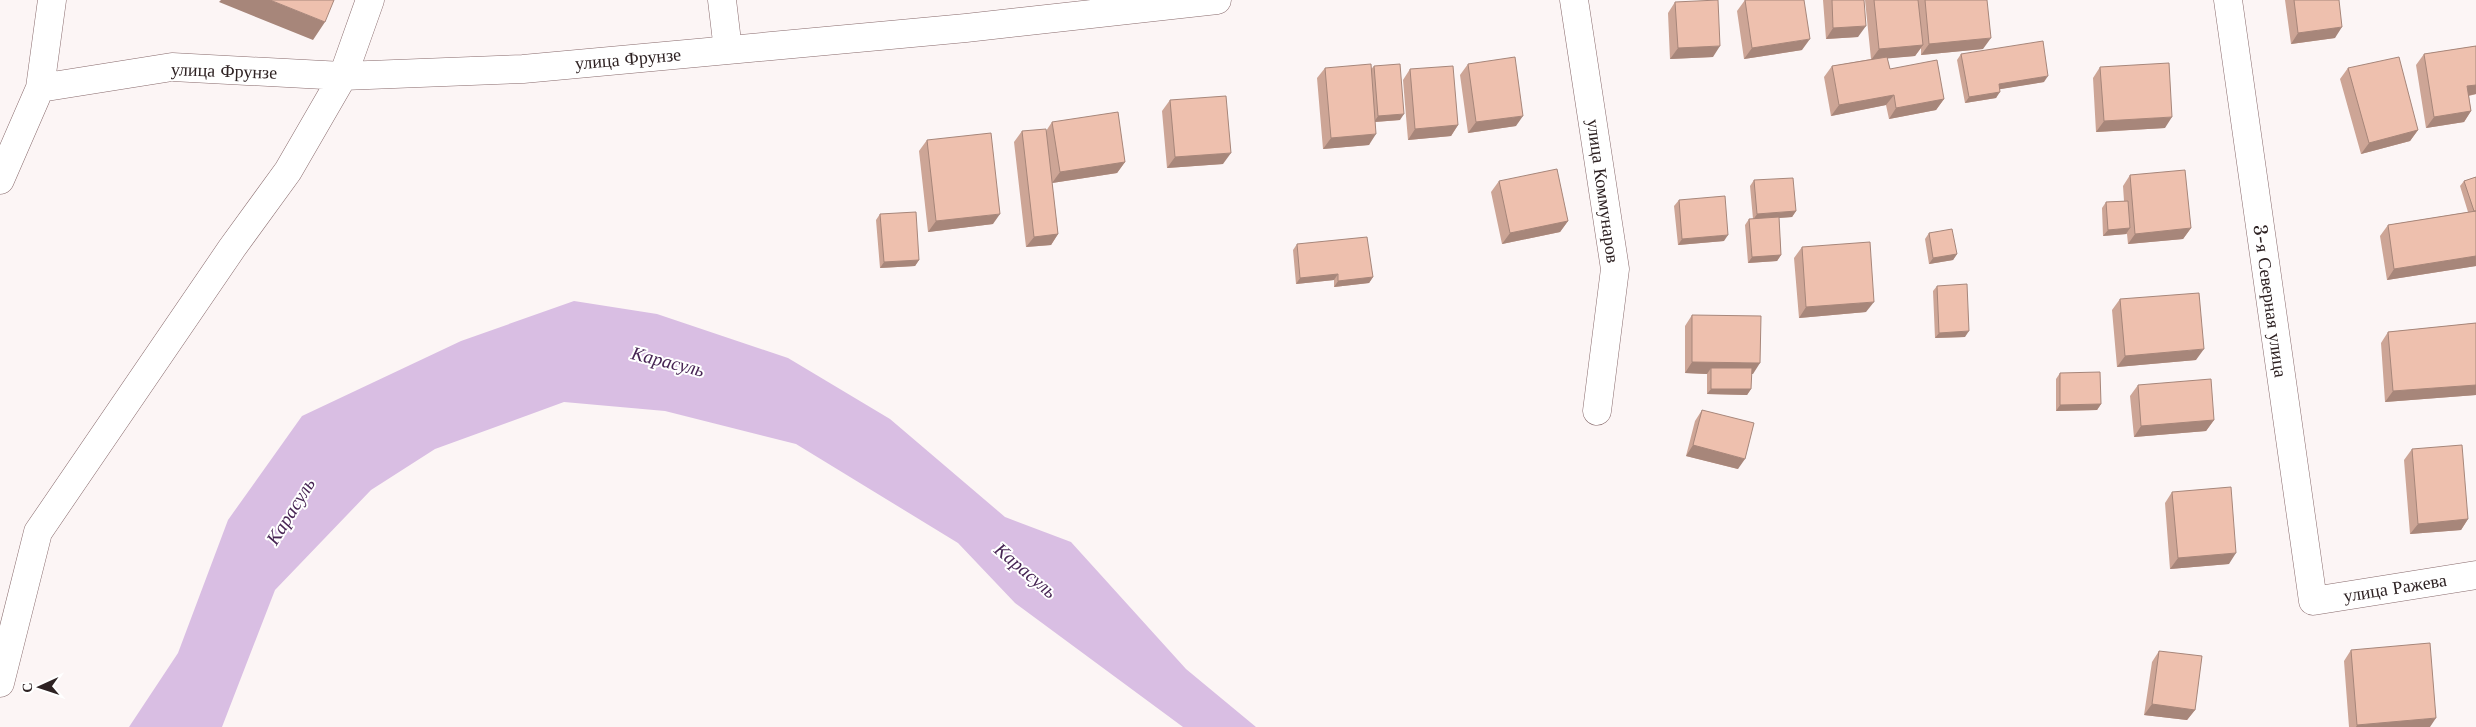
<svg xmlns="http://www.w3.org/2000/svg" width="2476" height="727" font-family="'Libre Baskerville',serif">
<rect width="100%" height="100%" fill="#fcf5f5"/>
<path fill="#d9bee3" d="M574 301 657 314 788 358 890 419 1005 517 1071 542 1186 669 1256 727H1183L1015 603 958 543 796 444 665 411 564 402 435 449 371 490 275 590 222 727H129L178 653 228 520 302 416 461 341Z"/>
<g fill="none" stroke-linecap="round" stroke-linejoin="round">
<defs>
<path id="minor" d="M722 0 728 50
M1574 0 1615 269 1597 411
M2228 0 2313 601 2476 575
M40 88 172 67 343 76 523 69 966 28 1217 0
M0 180 40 88 52 0
M0 683 38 532 232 248 288 171 343 76 370 0"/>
</defs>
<use href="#minor" stroke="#886a6c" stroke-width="29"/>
<use href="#minor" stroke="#fff" stroke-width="28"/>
</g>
<path fill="#cda596" d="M1745 0 1802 50 1744 59 1737 11Z
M1823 0H1864L1858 37 1826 39Z
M1865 0H1987L1983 49 1921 55V48L1915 56 1887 58 1890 69 1944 99 1936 110 1889 119 1886 105 1831 116 1824 77 1832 66 1871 59Z
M2285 0H2339L2335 38 2291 44Z
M1675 2 1713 57 1670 59 1668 13Z
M2476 46V94L2469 96 2471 111 2464 122 2426 128 2416 65 2424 54Z
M1961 54 2044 82 2000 89 1996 98 1965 103 1957 60Z
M1468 64 1516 126 1468 133 1460 75Z
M1374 66 1400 120 1375 122 1369 145 1323 149 1317 78 1325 68 1371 69Z
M2100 67 2165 128 2096 132 2093 78Z
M2348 68 2418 130 2410 141 2361 154 2340 79Z
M1410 69 1458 125 1451 136 1408 140 1403 80Z
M1170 100 1223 164 1167 168 1162 111Z
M1052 122 1125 162 1117 173 1052 183 1058 234 1051 245 1026 247 1014 142 1022 131H1046Z
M927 140 993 224 928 232 919 151Z
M2130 175 2191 228 2183 239 2128 244 2127 234 2103 236 2102 208 2106 202 2124 201 2123 186Z
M2476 177V266L2387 280 2380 236 2388 225 2468 212 2460 186 2464 181Z
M1754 180 1796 211 1792 217 1779 218 1781 255 1777 261 1748 263 1745 225 1749 219H1753L1750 186Z
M1499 181 1568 221 1560 232 1502 244 1491 192Z
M1679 200 1724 241 1678 245 1674 206Z
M880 214 919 260 915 266 880 268 876 220Z
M1929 233 1957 254 1953 260 1929 264 1925 239Z
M1297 244 1373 277 1369 283 1334 287V280L1296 284 1293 250Z
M1802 247 1866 312 1799 318 1794 258Z
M1937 286 1965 337 1935 338 1933 291Z
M2120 299 2196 360 2117 367 2112 310Z
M1692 315 1753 374H1751V389L1747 395 1707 394V374L1685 373V326Z
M2476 323V395L2385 402 2381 343 2388 332Z
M2060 373 2101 404 2097 410 2056 411V379Z
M2138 385 2214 420 2206 431 2134 437 2130 396Z
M1702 410 1738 469 1686 456 1695 421Z
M2412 449 2468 519 2461 530 2410 534 2404 460Z
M2172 492 2229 564 2170 569 2165 503Z
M2351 650 2430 727H2349L2344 661Z
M2159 651 2195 710 2187 720 2144 715 2152 662Z"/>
<path fill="#a7867a" d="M221 0H270L325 22 313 40 219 2Z
M1866 26 1858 37 1826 39 1833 28Z
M2342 27 2335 38 2291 44 2298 33Z
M1991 38 1983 49 1921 55 1929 44Z
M1810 39 1802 50 1744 59 1752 48Z
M1923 45 1915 56 1871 60 1879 49Z
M1720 46 1713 57 1670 59 1678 48Z
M2048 76 2044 82 1995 90 1999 84Z
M2476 85V94L2460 97 2467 86Z
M2000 92 1996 98 1965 103 1969 97Z
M1894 95 1886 105 1831 116 1839 105Z
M1944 99 1936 110 1889 119 1896 108Z
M2471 111 2464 122 2426 128 2434 117Z
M1404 114 1400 120 1374 122 1378 116Z
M1523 116 1516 126 1468 133 1476 122Z
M2172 117 2165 128 2096 132 2104 121Z
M1458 125 1451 136 1408 140 1415 129Z
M2418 130 2410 141 2361 154 2369 143Z
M1376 134 1369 145 1323 149 1331 138Z
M1231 153 1223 164 1167 168 1175 157Z
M1125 162 1117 173 1052 183 1060 172Z
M1796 211 1792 217 1753 220 1757 214Z
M1000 214 993 224 928 232 936 221Z
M1568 221 1560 232 1502 244 1510 233Z
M2130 228 2126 234 2103 236 2108 230Z
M2191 228 2183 239 2128 244 2135 234Z
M1058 234 1051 245 1026 247 1034 237Z
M1728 235 1724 241 1678 245 1682 239Z
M1957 254 1953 260 1929 264 1933 258Z
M1781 255 1777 261 1748 263 1752 257Z
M2476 256V266L2387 280 2394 269Z
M919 260 915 266 880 268 884 262Z
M1338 274 1334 280 1296 284 1300 278Z
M1373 277 1369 283 1334 287 1338 281Z
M1874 302 1866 312 1799 318 1806 307Z
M1969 331 1965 337 1935 338 1939 333Z
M2204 349 2196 360 2117 367 2125 356Z
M1692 362 1760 363 1753 374H1711V368L1707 374 1685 373Z
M2476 385V395L2385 402 2393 391Z
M1711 389H1751L1747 395 1707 394Z
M2101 404 2097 410 2056 411 2060 405Z
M2214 420 2206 431 2134 437 2141 426Z
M1693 445 1745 459 1738 469 1686 456Z
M2468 519 2461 530 2410 534 2418 524Z
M2236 553 2229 564 2170 569 2178 558Z
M2152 704 2195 710 2187 720 2144 715Z
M2436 718 2430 727H2356L2357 725Z"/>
<path fill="#eec0ae" stroke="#a7867a" d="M270 0H334L325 22Z
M1718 0 1720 46 1678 48 1675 2Z
M1745 0H1804L1810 39 1752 48Z
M1832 0H1864L1866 26 1833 28Z
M1874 0H1918L1923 45 1879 49Z
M1925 0H1987L1991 38 1929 44Z
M2294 0H2339L2342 27 2298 33Z
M2043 41 2048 76 1999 84 2000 92 1969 97 1961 54Z
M2476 46V85L2467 86 2471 111 2434 117 2424 54Z
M1515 57 1523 116 1476 122 1468 64Z
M1887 57 1890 69 1937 60 1944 99 1896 108 1894 95 1839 105 1832 66Z
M2399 57 2418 130 2369 143 2348 68Z
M2169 63 2172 117 2104 121 2100 67Z
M1371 64 1376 134 1331 138 1325 68Z
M1400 64 1404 114 1378 116 1374 66Z
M1453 66 1458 125 1415 129 1410 69Z
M1226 96 1231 153 1175 157 1170 100Z
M1118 112 1125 162 1060 172 1052 122Z
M1046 129 1058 234 1034 237 1022 131Z
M991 133 1000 214 936 221 927 140Z
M1557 169 1568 221 1510 233 1499 181Z
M2185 170 2191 228 2135 234 2130 175Z
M2476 177V211H2474L2464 181Z
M1793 178 1796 211 1757 214 1754 180Z
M1725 196 1728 235 1682 239 1679 200Z
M2128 201 2130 228 2108 230 2106 202Z
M2476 211V256L2394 269 2388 225Z
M916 212 919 260 884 262 880 214Z
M1779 217 1781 255 1752 257 1749 219Z
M1952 229 1957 254 1933 258 1929 233Z
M1367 237 1373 277 1338 281V274L1300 278 1297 244Z
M1870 242 1874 302 1806 307 1802 247Z
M1967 284 1969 331 1939 333 1937 286Z
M2199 293 2204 349 2125 356 2120 299Z
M1692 315 1761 316 1760 363 1692 362Z
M2476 323V385L2393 391 2388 332Z
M1711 368H1752L1751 389H1711Z
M2100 372 2101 404 2060 405V373Z
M2211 379 2214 420 2141 426 2138 385Z
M1702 410 1754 423 1745 459 1693 445Z
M2462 445 2468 519 2418 524 2412 449Z
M2231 487 2236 553 2178 558 2172 492Z
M2430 643 2436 718 2357 725 2351 650Z
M2159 651 2202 656 2195 710 2152 704Z"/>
<g text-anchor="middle" stroke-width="4" stroke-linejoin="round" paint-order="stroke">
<g font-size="18" fill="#2e2223" stroke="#fff">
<text transform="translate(628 59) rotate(-5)" y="6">улица Фрунзе</text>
<text transform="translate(224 71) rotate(2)" y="6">улица Фрунзе</text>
<text transform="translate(1603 191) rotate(82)" y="6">улица Коммунаров</text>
<text transform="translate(2270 301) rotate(82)" y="6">3-я Северная улица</text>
<text transform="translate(2395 588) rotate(-9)" y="6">улица Ражева</text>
</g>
<g font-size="19" font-style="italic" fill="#472554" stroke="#fff">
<text transform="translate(668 361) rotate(14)" y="7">Карасуль</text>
<text transform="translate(290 511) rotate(-58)" y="7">Карасуль</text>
<text transform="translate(1026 570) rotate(40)" y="7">Карасуль</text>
</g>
</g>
<g transform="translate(40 687) rotate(267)" stroke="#ffffff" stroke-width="4" paint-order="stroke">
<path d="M0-4L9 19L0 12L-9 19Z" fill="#2e2223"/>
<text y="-8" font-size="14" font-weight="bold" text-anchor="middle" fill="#2e2223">С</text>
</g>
</svg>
